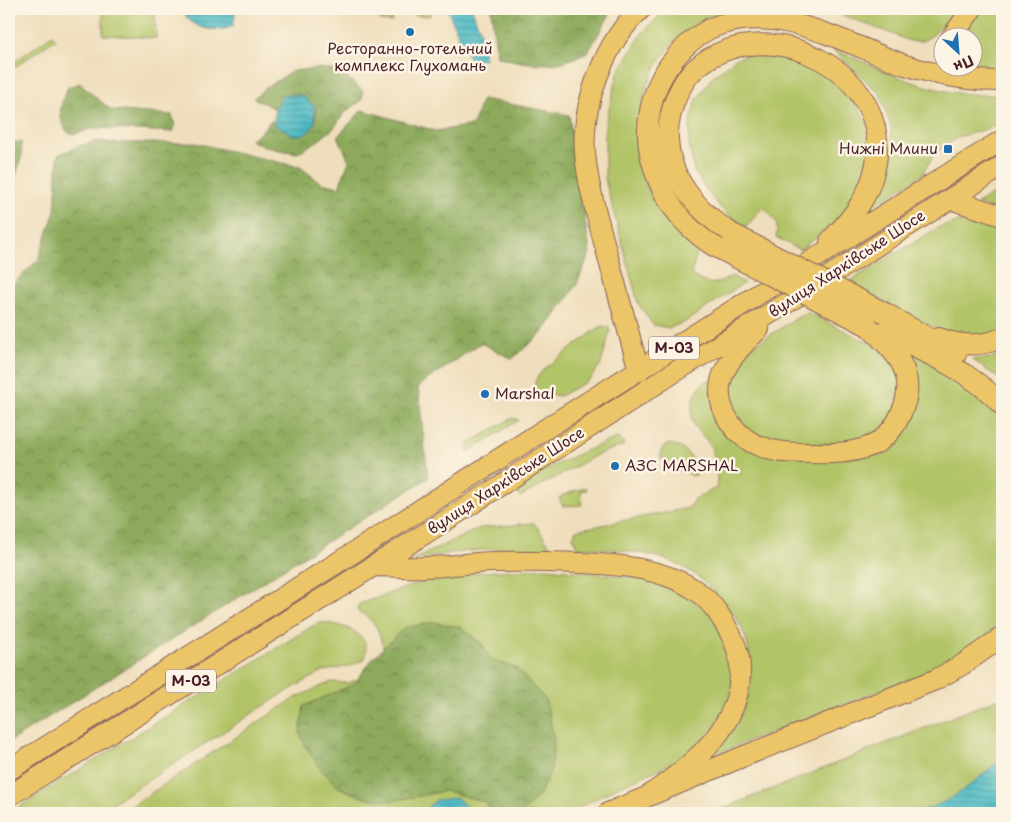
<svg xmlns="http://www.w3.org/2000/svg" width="1011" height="822" font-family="'Playpen Sans',sans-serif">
<defs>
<pattern id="forest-crowns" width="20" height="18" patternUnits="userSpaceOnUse" patternTransform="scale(1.25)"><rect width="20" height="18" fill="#8daa5c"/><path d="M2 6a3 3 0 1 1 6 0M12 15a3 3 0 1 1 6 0" fill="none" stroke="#758a4c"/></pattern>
<pattern id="water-rules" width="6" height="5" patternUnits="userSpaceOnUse" patternTransform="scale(1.25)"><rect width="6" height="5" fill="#4bbac3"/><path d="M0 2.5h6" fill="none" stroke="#40979f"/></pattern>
</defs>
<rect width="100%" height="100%" fill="#fcf5e5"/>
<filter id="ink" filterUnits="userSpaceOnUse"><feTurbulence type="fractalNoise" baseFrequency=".02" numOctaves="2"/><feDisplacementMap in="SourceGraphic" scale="10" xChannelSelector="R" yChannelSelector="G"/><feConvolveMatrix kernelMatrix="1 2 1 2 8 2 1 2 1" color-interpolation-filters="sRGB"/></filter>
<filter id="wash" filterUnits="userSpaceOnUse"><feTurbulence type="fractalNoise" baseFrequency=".0096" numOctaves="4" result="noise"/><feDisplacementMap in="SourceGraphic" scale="20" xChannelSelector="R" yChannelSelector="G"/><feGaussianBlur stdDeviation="1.12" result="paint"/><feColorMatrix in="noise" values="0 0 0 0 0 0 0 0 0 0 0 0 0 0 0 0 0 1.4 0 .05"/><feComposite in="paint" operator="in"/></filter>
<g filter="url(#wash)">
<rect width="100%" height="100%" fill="#efdebc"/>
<path fill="#b2c467" stroke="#7e7249" d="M103 9H155L156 38 103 35Z
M380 9H393L392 22 380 21Z
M412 9H421L430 12V16L414 15Z
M666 9H735L706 18 672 44 655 68 646 89 637 128V159L650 193 664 218 698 249 691 275C709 286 714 286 732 276L744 283 685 322 669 328 653 325 638 303 605 179V125L618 73 642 33Z
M816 9H956L934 34 923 41H910L837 13Z
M982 9H1002V73L973 70 970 68H974V38H961L975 16Z
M52 35 56 39 9 71V66Z
M831 48C872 65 915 88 959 93 973 95 988 95 1002 95V123L997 126 958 137 934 154 922 175 868 209 891 154V127L880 94Z
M759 51H785L842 78 873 134 866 181 842 217 800 250 776 237C780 222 773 217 763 207L746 227 727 215 712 198 694 171 689 145 690 123 696 101 712 77 735 59Z
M1002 190V212L977 204 995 193Z
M984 221 1002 227V331L988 338 946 334 847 283 939 227 958 222Z
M806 312 868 342 891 358 903 378 892 423 858 447 778 446 749 435 731 405 728 380 748 349Z
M603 326 608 327 610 331 601 364 589 380 560 396 538 394 534 388 536 379 542 371 598 328Z
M905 348 964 380 1002 414V618C986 641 962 654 938 668L706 758C718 746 731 735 738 720 753 692 755 654 740 625 731 606 703 579 685 568 653 550 613 550 577 547L573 537 576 530 689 508 694 499 718 487C716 473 716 457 710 445 706 438 699 433 695 427 687 412 694 391 705 381L712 380 746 450 895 439 910 417 917 394 916 370Z
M1002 354V381L972 359 991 358Z
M512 418 519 420 468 452V444Z
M617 438 624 442 623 446 606 451 589 459 520 497 517 492C524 476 588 450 606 442Z
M670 444C681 445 692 456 698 466L696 475 693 476 661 459V451L664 446Z
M586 487 587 490 581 491 582 505 563 506 559 499 561 496Z
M534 523 553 550 503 548 451 553 410 561 480 528Z
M547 568 646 579 678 588 713 616 736 670 728 703 713 729 693 750 673 763 618 787 568 813H472L469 809 436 800 422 813H121L295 698 331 682 347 683 367 677 381 660 383 645 377 628 366 615 359 613 357 607 359 604 445 574Z
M319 622C339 624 375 631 364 660L349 666 321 672 281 695 97 813H9Z
M1002 697V813H712Z"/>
<path fill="url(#forest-crowns)" stroke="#6c6444" d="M491 9H613L588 52C580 56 571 59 563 62 545 67 514 62 497 56Z
M321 68 340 72 363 91 362 100 344 113 334 128 319 140 297 153 269 148 250 140 259 134 271 120 279 127 315 122 316 109 307 99 293 93 275 109 254 98 265 88 293 71Z
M81 83 87 90 111 110 172 115 175 126 173 132 93 128 76 134 68 133C56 115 60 106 68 87Z
M482 99 569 115 590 253 576 286 543 332 512 359 481 343 418 386 428 478 9 742V288L38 260 55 211 58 155 79 146 99 141 114 143H195L300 167 321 183 339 187 349 161 338 136 362 110 436 131 473 125Z
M9 142H21L22 155 13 184 9 186Z
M433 622 460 627 482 644 490 659 516 668 545 699 549 713 554 741 551 769 539 796 521 813H492L485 802 446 791 392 801 364 798 338 787 319 767 305 746 300 733 304 706 354 684 373 658 404 628Z"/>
<path fill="url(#water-rules)" stroke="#4a6c77" d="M182 9H236L233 26C215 34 190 29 182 9Z
M447 9H472L480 30 485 59 471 60C460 45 455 25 447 9Z
M283 95H302L314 106 315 122 311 130 302 135H293L274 124 275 109Z
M1002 758V813H906C915 811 924 810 933 807 960 796 980 777 1002 758Z
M457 798 469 809 472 813H422L436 800Z"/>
</g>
<g filter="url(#ink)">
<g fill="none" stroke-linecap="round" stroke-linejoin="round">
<defs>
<path id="trunk" d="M951 38 972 9
M950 199 1002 216
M731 233C696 210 666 175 668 131 670 111 677 91 689 75 758 0 907 73 872 179 864 204 848 222 830 241
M712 245C680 224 660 195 651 158 643 126 651 90 670 64 681 49 693 38 709 29 774 0 844 43 905 65 936 75 970 81 1002 81
M885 313 956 354
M759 329C746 341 733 355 725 370 709 402 733 439 765 448 780 453 797 453 814 453 835 454 858 453 877 443 889 435 897 424 902 411 909 395 909 378 901 363 893 349 879 337 868 326
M878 331C922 351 969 369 1002 405
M939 338C960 346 981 347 1002 338
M639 371C629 333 618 295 608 257 599 223 588 188 585 153 581 105 605 41 641 9
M373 566C391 566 409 568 426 567 443 567 459 564 476 563 499 561 524 562 548 562 594 563 651 563 692 588 706 596 717 610 725 624 733 637 739 651 740 666 743 726 692 766 648 796
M9 770 367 544 550 426 1002 140
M9 796 464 509 673 373 787 303 1002 166
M608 813 742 757 935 680 962 665 1002 637"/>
</defs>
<use href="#trunk" stroke="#84625e" stroke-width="22"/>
<use href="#trunk" stroke="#edc569" stroke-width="20"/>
<defs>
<path id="trunk-bridge" d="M731 233 885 313
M712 245 868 326"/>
</defs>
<use href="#trunk-bridge" stroke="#84625e" stroke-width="22" stroke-linecap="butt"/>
<use href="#trunk-bridge" stroke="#edc569" stroke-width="20"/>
</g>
</g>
<g fill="#1f6fb2" stroke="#fcf5e5" stroke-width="2">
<circle cx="410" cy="32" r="5"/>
<rect x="943" y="144" width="10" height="10" rx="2.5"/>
<circle cx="485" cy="394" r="5"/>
<circle cx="615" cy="466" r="5"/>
</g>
<g text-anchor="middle" stroke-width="5" stroke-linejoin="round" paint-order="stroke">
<g fill="#fcf5e5" stroke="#7f5f63" stroke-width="1">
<rect x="649" y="336.5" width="50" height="23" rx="4"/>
<rect x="166" y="669.5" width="50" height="23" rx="4"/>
</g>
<g font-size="14" font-weight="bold" fill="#4a1f2b">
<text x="674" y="353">М-03</text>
<text x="191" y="686">М-03</text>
</g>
<g font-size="15" fill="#4a1f2b" stroke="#fcf5e5" text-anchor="start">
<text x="410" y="54" text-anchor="middle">Ресторанно-готельний<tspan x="410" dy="17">комплекс Глухомань</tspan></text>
<text x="938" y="154" text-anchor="end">Нижні Млини</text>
<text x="495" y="399">Marshal</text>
<text x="625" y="471">АЗС MARSHAL</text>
</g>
<g font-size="15" fill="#4a1f2b" stroke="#fcf5e5">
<text transform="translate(847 264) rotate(-33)" y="5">вулиця Харківське Шосе</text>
<text transform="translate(506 481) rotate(-33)" y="5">вулиця Харківське Шосе</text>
</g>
</g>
<rect width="1011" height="822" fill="none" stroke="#fcf5e5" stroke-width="30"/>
<g transform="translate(958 52) rotate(154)"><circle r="24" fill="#fcf5e5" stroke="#b59f9b"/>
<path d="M0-4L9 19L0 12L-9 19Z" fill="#1f6fb2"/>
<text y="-8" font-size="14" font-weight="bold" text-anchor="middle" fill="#4a1f2b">Пн</text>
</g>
</svg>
